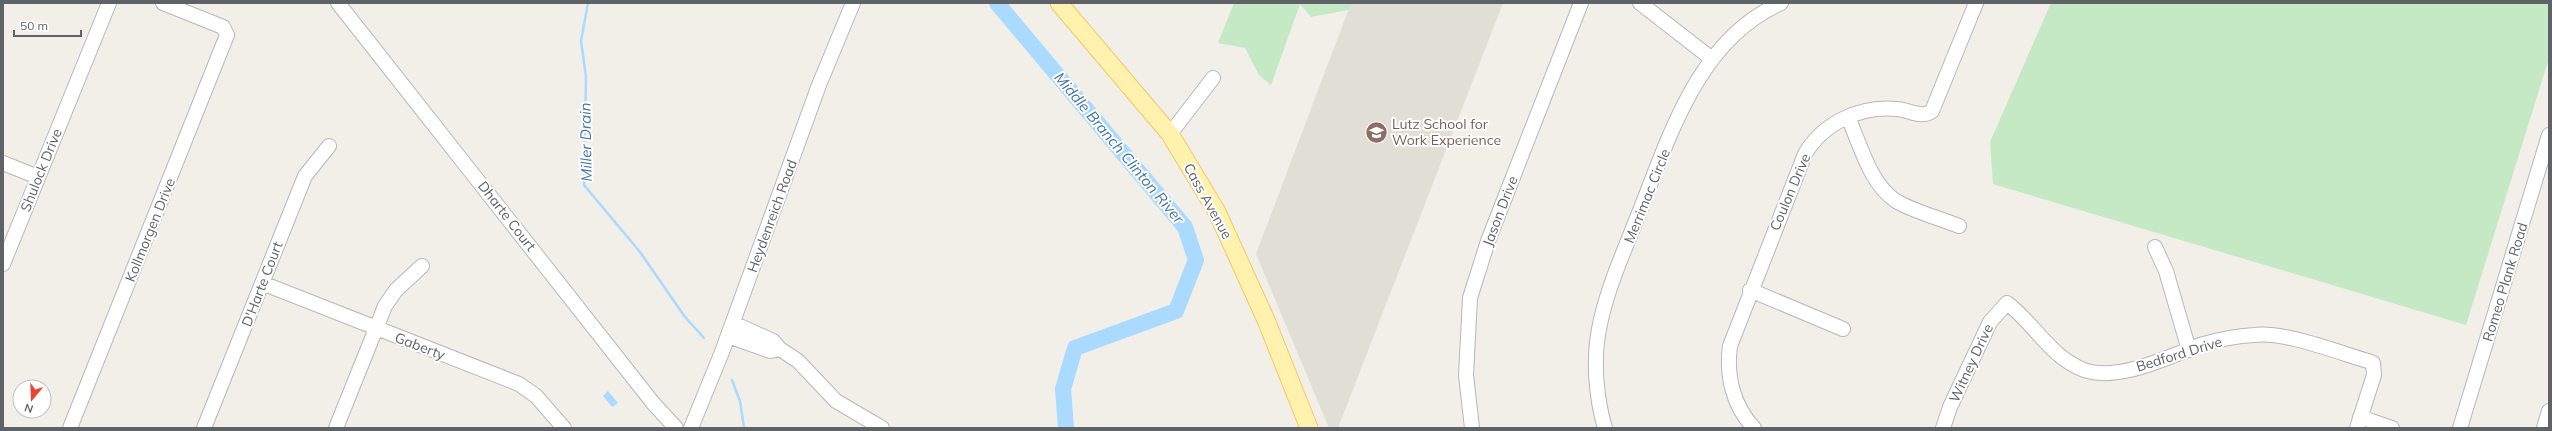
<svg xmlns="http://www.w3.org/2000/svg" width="2552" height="431" font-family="Mulish,sans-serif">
<rect width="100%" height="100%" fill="#f1efe8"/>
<path fill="#e1ded6" d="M1351 3H1503L1338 428H1329L1256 254Z"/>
<path fill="#c5e8c5" d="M1234 3H1353L1348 10 1311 17 1300 4 1271 85 1259 75 1245 48 1218 43Z
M2051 3H2549V58L2466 325 1993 184 1990 142Z"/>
<path fill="#aadaff" d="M608 391 618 403 612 407 603 396Z"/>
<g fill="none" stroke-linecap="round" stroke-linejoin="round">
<path stroke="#aadaff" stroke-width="2.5" d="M588 3 581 41 586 77 584 185 640 252 685 317 704 338
M732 380 740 401 744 428"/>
<path stroke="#aadaff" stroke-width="16" d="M997 3 1185 227 1196 260 1176 311 1075 348 1063 389 1066 428"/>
<defs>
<path id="minor" d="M338 3 653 403 676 428
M1640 3 1712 59
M1848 117C1860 144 1870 184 1896 201 1915 212 1939 218 1959 226
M1170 134 1213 78
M3 163 38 177
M2155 247 2166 271 2189 350
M3 264 109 3
M262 283 519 384 536 396 564 428
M1750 290 1843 329
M728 336 770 351 780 349 773 341 733 323
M780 349 798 361 836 401 882 428
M2360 417 2392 428
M70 428 227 35 223 27 163 3
M204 428 305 176 329 146
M336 428 385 306 396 290 422 266
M691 428 722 352 819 85 853 3
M1472 428 1466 375 1470 298 1488 241 1581 3
M1605 428C1596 398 1593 360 1599 329 1606 291 1623 254 1637 218 1669 139 1696 41 1781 3
M1754 428C1733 406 1726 376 1730 346L1805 154C1823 123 1861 105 1897 109 1910 110 1921 119 1932 111L1976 3
M1943 428 1950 407 1990 322 2007 303C2034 323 2050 357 2084 370 2118 382 2168 357 2200 345 2217 340 2236 336 2254 335 2284 331 2337 352 2368 361L2373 363 2374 375 2357 428
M2460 428 2549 135
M2544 428 2549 411"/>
<path id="major" d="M1059 3 1170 134 1217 212 1266 320 1309 428"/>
</defs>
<use href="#minor" stroke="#b5b8bc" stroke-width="16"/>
<use href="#major" stroke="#f2c960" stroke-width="19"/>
<use href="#minor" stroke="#fff" stroke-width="14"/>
<use href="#major" stroke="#fff2af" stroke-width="17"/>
</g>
<defs>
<symbol id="school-disc" viewBox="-11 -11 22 22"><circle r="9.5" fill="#8d6e63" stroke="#fff"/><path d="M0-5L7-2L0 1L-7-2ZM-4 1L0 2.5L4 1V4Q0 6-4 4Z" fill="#fff"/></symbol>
</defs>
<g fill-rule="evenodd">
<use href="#school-disc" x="1364" y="120" width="25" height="25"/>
</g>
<g text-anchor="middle" stroke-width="4" stroke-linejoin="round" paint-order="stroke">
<g font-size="14" fill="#785e54" stroke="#fff" text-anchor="start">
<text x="1392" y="129">Lutz School for<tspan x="1392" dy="16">Work Experience</tspan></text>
</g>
<g font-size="14" fill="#5f6368" stroke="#fff">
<text transform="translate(41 170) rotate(-68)" y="5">Shulock Drive</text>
<text transform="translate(1790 192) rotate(-67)" y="5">Coulon Drive</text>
<text transform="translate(1647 196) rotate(-68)" y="5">Merrimac Circle</text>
<text transform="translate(1208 201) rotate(61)" y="5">Cass Avenue</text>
<text transform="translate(1500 211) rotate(-69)" y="5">Jason Drive</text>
<text transform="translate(507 216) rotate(52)" y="5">Dharte Court</text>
<text transform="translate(772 216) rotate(-70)" y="5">Heydenreich Road</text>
<text transform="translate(150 230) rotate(-68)" y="5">Kollmorgen Drive</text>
<text transform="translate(2505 282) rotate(-73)" y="5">Romeo Plank Road</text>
<text transform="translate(262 284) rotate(-69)" y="5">D'Harte Court</text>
<text transform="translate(420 346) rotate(21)" y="5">Gaberty</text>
<text transform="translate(2179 354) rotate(-17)" y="5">Bedford Drive</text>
<text transform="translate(1971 363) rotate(-65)" y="5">Witney Drive</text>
</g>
<g font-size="15" font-style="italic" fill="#4174aa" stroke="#fff">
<text transform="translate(586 142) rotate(-91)" y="5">Miller Drain</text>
<text transform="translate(1119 148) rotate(50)" y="5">Middle Branch Clinton River</text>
</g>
</g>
<rect width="2552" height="431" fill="none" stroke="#5f6368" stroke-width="8"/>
<g transform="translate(32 399) rotate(199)"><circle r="19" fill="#ffffff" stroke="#bfc1c3"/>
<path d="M0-3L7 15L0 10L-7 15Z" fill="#ea4335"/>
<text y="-6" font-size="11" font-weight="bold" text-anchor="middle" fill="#5f6368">N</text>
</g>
<path d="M14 30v6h67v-6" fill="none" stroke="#5f6368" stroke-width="2"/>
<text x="20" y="30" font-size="12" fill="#5f6368" stroke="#ffffff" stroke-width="3" paint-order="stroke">50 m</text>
</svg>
